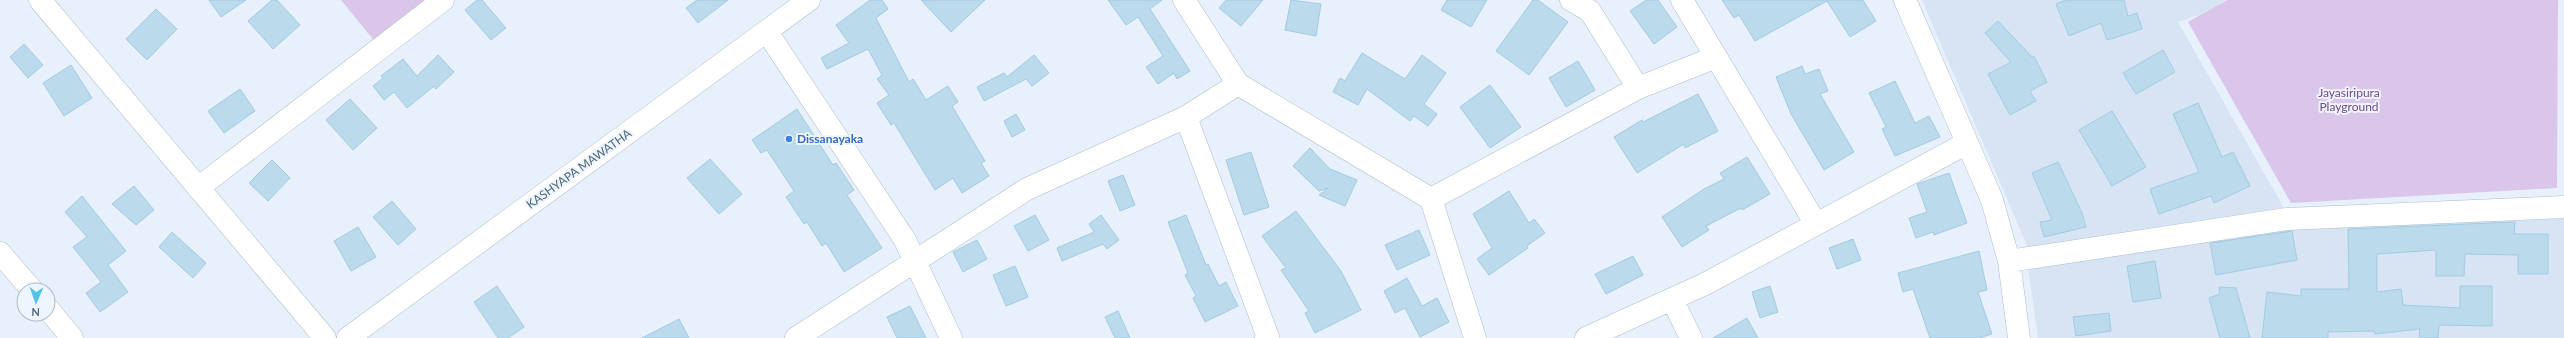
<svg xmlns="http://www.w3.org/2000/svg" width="2564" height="338" font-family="Lato,sans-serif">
<rect width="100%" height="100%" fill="#e8f0fc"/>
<path fill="#d6e4f3" d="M1922 0H2225L2202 14 2178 22 2285 210 2029 250Z
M2564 219V338H2038L2028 266 2289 228Z"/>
<path fill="#dac6ea" d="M341 0H443L380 48Z
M2227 0H2558L2557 188 2291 203 2188 22Z"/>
<path fill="#bbdaec" stroke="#a1cbe3" d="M209 0H246L221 17Z
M272 0H277L300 25 273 49 248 21Z
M477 0H482L506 28 491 40 465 10Z
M697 0H728L698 23 686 8Z
M870 0H882L888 9 876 18 909 82 913 79 926 100 948 86 958 102 952 106 985 161 981 163 989 176 962 193 953 178 935 190 894 123 891 125 877 103 889 95 877 79 882 75 868 49 827 69 821 58 849 43 836 25Z
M921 0H985L951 32Z
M1108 0H1162L1150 9 1190 71 1177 79 1174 73 1158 84 1146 67 1163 56 1138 17 1126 25Z
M1226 0H1263L1241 26 1219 8Z
M1291 0 1321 4 1316 36 1285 30Z
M1447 0H1487L1471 27 1441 10Z
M1533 0H1538L1568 22 1529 75 1496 51Z
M1646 0H1658L1677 27 1654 44 1630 11Z
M1722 0H1863L1876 21 1850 37 1827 1 1755 41 1739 15 1734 18Z
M2066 0H2124L2128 16 2137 13 2142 29 2107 40 2101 23 2069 36 2056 4Z
M156 9 177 29 147 60 126 39Z
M1998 21 2032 57 2034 56 2047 82 2030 91 2036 101 2010 115 1988 74 2011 62 1985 33Z
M24 44 43 65 28 78 10 57Z
M2163 50 2175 72 2136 94 2123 73Z
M1362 53 1405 79 1422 55 1446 73 1424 104 1437 114 1428 126 1414 116 1410 121 1367 89 1358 105 1333 92 1340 78 1345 81Z
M438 55 454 72 436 89 434 86 407 108 394 92 384 100 373 86 383 78 381 76 403 59 417 76Z
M1034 55 1049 73 1032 86 1026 79 984 101 977 87 1004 73 1007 77Z
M1578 61 1595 90 1566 107 1549 78Z
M71 65 92 98 64 116 43 83Z
M1802 66 1805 74 1819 69 1828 91 1820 94 1854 152 1824 170 1791 114 1776 77Z
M1895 81 1915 123 1929 116 1940 137 1895 156 1882 129 1886 127 1869 93Z
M1490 85 1521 127 1490 148 1460 107Z
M240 89 255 111 224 133 208 111Z
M1698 94 1718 131 1685 148 1684 144 1637 173 1614 137 1642 120 1643 122Z
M350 99 377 128 353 150 326 120Z
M2198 103 2222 157 2233 152 2250 186 2214 203 2211 196 2159 214 2150 189 2199 172 2173 114Z
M797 109 833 165 836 163 854 190 847 195 882 248 844 272 826 243 822 246 807 222 804 224 786 197 794 191 767 150 761 153 752 140Z
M2112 111 2146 167 2112 186 2079 130Z
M1016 114 1025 130 1012 137 1004 121Z
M1310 148 1330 169 1357 180 1345 206 1319 195 1328 188 1319 191 1293 166Z
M1251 152 1269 207 1244 215 1226 160Z
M1747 157 1770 194 1742 210 1741 208 1706 226 1709 230 1682 247 1662 217 1704 189 1724 179 1720 173Z
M710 159 742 194 719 214 687 178Z
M272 160 290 178 268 201 249 183Z
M2058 162 2082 213 2086 227 2044 237 2040 222 2052 220 2032 173Z
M1949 173 1967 223 1934 235 1933 232 1916 238 1909 218 1927 212 1917 184Z
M1123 175 1135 205 1120 211 1108 181Z
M134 186 154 210 136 225 112 204Z
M1509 191 1529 223 1534 219 1545 233 1527 246 1528 248 1489 275 1477 259 1492 248 1473 214Z
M82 196 126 251 108 265 128 292 100 312 86 293 101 282 73 247 87 237 65 212Z
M392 201 416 229 398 245 373 217Z
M1296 211 1341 271 1361 310 1315 333 1305 313 1309 311 1281 270 1286 268 1262 236Z
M1035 215 1049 240 1028 251 1014 226Z
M1101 215 1119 240 1107 249 1103 244 1062 261 1057 248 1094 232 1089 224Z
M1186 215 1206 265 1208 264 1219 286 1226 282 1238 306 1205 322 1193 298 1196 296 1185 275 1188 273 1168 222Z
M2515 222 2514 234H2548V274H2518V255L2465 254 2464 276H2436V250L2377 254V292L2401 289 2403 305 2460 308V286H2492V326L2439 325 2438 338H2419L2420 329 2375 334 2374 331 2328 332V338H2262L2267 292 2301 296V289H2349L2348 229Z
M358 227 376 257 351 271 334 241Z
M1419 230 1430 255 1397 270 1385 245Z
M2292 231 2297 260 2216 275 2210 243Z
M172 232 206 263 193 278 159 247Z
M1853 239 1861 260 1837 269 1829 248Z
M977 240 987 259 963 272 953 252Z
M1979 251 1987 290 1978 292 1992 334 1979 338H1930L1913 289 1903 292 1898 273Z
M1633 256 1643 275 1606 294 1595 274Z
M2155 261 2161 298 2133 302 2127 266Z
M1015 266 1028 297 1006 306 993 275Z
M1407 278 1422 306 1437 298 1449 322 1420 337 1405 308 1395 313 1384 291Z
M497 286 524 327 508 338H498L474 302Z
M1770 286 1778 312 1760 318 1752 292Z
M2219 287 2236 288 2250 338H2220L2209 298 2220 294Z
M910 306 926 338H897L887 317Z
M1118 311 1130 338H1115L1105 317Z
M2109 313 2111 331 2076 336 2073 317Z
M1747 318 1758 338H1713Z
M679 319 689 338H642Z"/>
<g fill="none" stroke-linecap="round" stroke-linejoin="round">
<defs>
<path id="minor" d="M40 0 325 338
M1184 0 1238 84
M1571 0 1590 11 1638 88
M1682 0 1816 224
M1905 0 1992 200 2009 261 2019 338
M767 32 905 240 951 338
M1186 117 1268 337 1266 338
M198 188 443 0
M1431 199 1638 88 1716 57
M0 253 32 290
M2009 261 2287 219 2564 207
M1672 299 1691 338
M48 309 72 338
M348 338 809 0
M796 338 1027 189 1186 117 1238 84 1431 199 1475 338
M1586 338 1705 284 1967 143"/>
</defs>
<use href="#minor" stroke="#abbecc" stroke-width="23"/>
<use href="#minor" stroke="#fff" stroke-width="22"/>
</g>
<circle fill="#3f7fe0" stroke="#eef5ff" stroke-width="1.5" cx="789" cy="139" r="4"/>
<g text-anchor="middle" stroke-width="4" stroke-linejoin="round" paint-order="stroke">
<g font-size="12" fill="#734a87" stroke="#eef5ff">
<text x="2349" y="97">Jayasiripura<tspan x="2349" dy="14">Playground</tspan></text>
</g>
<g font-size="12" font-weight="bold" fill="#366cbe" stroke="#eef5ff" text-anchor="start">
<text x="797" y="143">Dissanayaka</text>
</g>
<g font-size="12" fill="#4c6876" stroke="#eef5ff">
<text transform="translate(579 169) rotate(-36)" y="4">KASHYAPA MAWATHA</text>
</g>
</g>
<g transform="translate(36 302) rotate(182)"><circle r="19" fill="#eef5ff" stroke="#adbdc8"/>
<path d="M0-3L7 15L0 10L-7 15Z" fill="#51c5e2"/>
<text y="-6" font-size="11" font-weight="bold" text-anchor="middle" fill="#4c6876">N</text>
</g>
</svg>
